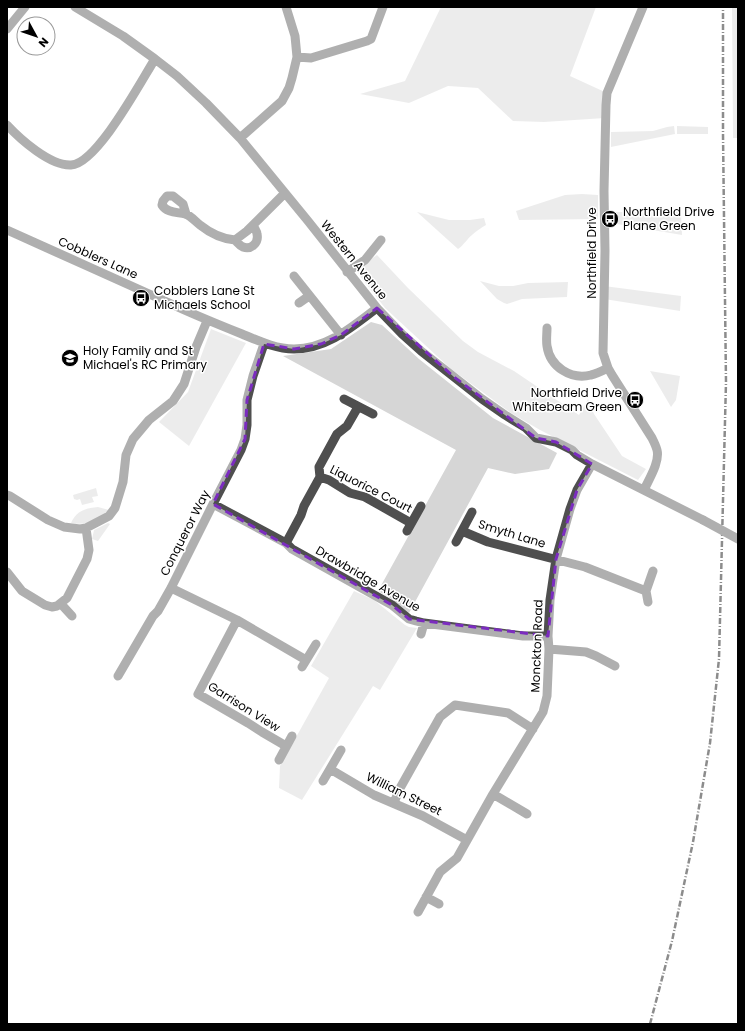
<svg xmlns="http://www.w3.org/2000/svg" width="745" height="1031" font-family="Poppins,sans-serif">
<rect width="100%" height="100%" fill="#fff"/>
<path fill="#d6d6d6" d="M441 7H596L570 76 607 93 605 118 544 122 513 121 478 88 448 86 409 103 360 94 405 81Z
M732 7H738V138H733Z
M674 126 675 134 611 147V132L653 131 667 127Z
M677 126 708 127V134H677Z
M582 194 598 195V219L519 220 516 211 565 195Z
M417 212 449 220H470L484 218 486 225C481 228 476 231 472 235 467 239 464 245 458 249Z
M611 212H681L682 235 611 223Z
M377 255 408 288 463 341 478 352 514 371 579 415 588 399 594 414 622 456 646 469 638 480 540 430 511 413 451 369 385 308 357 272 362 265Z
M480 281 499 286H513L528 283 568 282 567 297 522 299 507 304 504 303 497 299Z
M604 286 681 296 680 311 604 299Z
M371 322 382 325 419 359 493 418 557 453 549 469 515 474 488 468 409 613 390 598 378 591 456 450 283 356 331 349Z
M211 329 246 343 189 446 159 422 188 392Z
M650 371 680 376 676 400 671 407Z
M96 488 98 496 92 497 94 502 82 505 80 499 77 500 74 499 73 495Z
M98 507 109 510C98 521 86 526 71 523 76 511 86 508 98 507Z
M108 523 110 524 98 541 92 539 94 530Z
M354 591 374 600 405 625 409 627 417 628 380 690 373 686 302 800 279 788 280 766 329 678 311 666Z"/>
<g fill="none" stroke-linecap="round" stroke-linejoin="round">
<path stroke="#4f4f4f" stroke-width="9" d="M75 7 123 36 155 59 177 76 206 103 240 138 308 221 377 308 402 334 421 351 482 399 505 415 526 428 536 438 556 442 572 450 577 455 592 464 703 520
M643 7 607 93 606 105 604 191 605 251 603 353 608 368 612 375 652 438C654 442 656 446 657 450 660 462 649 479 644 490
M7 29 25 7
M297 57 311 58 367 41 371 39 383 7
M7 125C20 139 50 166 71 165 97 164 141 81 155 59
M240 138 282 101 289 88 292 78 297 57 295 36 286 7
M186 214 183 204 173 196H167L163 201 162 205C167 213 177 212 185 214 190 215 196 222 200 225 210 233 223 239 235 240L247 231 285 193
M7 230C60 254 114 278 167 302 192 314 217 324 242 334 259 341 276 349 294 349 327 349 352 327 377 308
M235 240C238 243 239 245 243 247 251 250 259 243 257 234 257 231 254 228 253 225
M347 272 365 260 381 240
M294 276 341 335
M299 303 309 296
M547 328C547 334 546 340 547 346 550 367 571 380 591 375 596 374 602 371 608 368
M344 399 373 414
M320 477 329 480 350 493 365 497 411 523
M7 495 10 496 48 520 64 527 80 529 86 528 109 516 115 508 123 482 126 455 133 439 149 420 173 401 184 384 196 347 207 321
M213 504 286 543 292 549 392 605 409 619 416 621 424 623 523 636H548
M407 531 421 506
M462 531 488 542 585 567 646 591
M456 542 472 512
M286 543 301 515 304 506 320 477 319 467 337 434 347 426 358 407
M7 572 22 591 45 605 52 607 57 606 67 598 87 559 89 550 86 528
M171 588 237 620 306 660
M648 602 646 591 653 571
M61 604 72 616
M237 620 198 694 248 723 262 732 286 746
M421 634 424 623
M549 649 586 652 596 656 615 666
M302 667 316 644
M118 676 153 616 158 611 171 588 213 504 241 450 245 439 247 425V400L253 376 264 344
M279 760 292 736
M330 769 374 795 423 816 467 840
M323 781 330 769 341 750
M493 794 527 814
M394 803 399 790 440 717 455 705 508 713 533 729
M426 897 439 904
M418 912 440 872 457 858 493 794 543 712 547 696 549 649 548 636 550 600 556 559 570 509 577 490 592 464"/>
<path stroke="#000" stroke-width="2.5" stroke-dasharray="6 2 1 2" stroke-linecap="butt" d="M650 1024 672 941 693 842 710 743 719 659 726 382 723 134V7"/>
<path stroke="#4f4f4f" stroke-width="9" d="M703 520 738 539"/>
</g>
<path d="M0 0H745V1031H0ZM377 308 454 377 536 438 556 442 592 464 577 490 556 559 548 636 409 619 392 605 213 504 245 439 247 400 264 344 294 349 321 344 341 335Z" fill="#fff" fill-opacity=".55" fill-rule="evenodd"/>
<path fill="none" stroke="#7b2cbf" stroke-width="3" stroke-dasharray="8 5" stroke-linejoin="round" d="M377 308 454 377 536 438 556 442 592 464 577 490 556 559 548 636 409 619 392 605 213 504 245 439 247 400 264 344 294 349 321 344 341 335Z"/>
<defs>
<symbol id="bus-disc" viewBox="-11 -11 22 22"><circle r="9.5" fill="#000" stroke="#fff"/><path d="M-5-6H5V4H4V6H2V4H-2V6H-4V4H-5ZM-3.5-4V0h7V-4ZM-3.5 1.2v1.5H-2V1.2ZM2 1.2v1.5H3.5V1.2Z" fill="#fff"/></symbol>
<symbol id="school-disc" viewBox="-11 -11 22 22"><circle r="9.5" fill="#000" stroke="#fff"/><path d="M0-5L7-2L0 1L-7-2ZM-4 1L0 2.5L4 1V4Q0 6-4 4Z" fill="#fff"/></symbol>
</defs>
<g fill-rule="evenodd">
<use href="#bus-disc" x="600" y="209" width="20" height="20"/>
<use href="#bus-disc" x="131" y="288" width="20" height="20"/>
<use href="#school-disc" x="60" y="348" width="20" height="20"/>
<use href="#bus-disc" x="625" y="390" width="20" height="20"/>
</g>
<g text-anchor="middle" stroke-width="3" stroke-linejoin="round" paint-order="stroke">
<g font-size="12" fill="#000" stroke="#fff" text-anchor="start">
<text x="623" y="216">Northfield Drive<tspan x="623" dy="14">Plane Green</tspan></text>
<text x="154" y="295">Cobblers Lane St<tspan x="154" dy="14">Michaels School</tspan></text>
<text x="83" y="355">Holy Family and St<tspan x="83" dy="14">Michael's RC Primary</tspan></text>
<text x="622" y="397" text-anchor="end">Northfield Drive<tspan x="622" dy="14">Whitebeam Green</tspan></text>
</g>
<g font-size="12" fill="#000" stroke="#fff">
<text transform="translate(592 253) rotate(-90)" y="4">Northfield Drive</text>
<text transform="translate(98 258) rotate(24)" y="4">Cobblers Lane</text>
<text transform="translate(354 260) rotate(51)" y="4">Western Avenue</text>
<text transform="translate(371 489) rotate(27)" y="4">Liquorice Court</text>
<text transform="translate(185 533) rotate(-63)" y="4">Conqueror Way</text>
<text transform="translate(512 534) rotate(17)" y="4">Smyth Lane</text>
<text transform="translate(368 579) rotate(30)" y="4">Drawbridge Avenue</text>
<text transform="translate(537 646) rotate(-88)" y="4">Monckton Road</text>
<text transform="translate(244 707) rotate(32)" y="4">Garrison View</text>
<text transform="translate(404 794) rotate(26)" y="4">William Street</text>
</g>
</g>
<rect width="745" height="1031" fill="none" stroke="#000000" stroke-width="16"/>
<g transform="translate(36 36) rotate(130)"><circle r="19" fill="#ffffff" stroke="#999999"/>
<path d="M0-3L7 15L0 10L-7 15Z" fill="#000000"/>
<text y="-6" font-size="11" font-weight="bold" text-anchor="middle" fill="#000000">N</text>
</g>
</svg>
